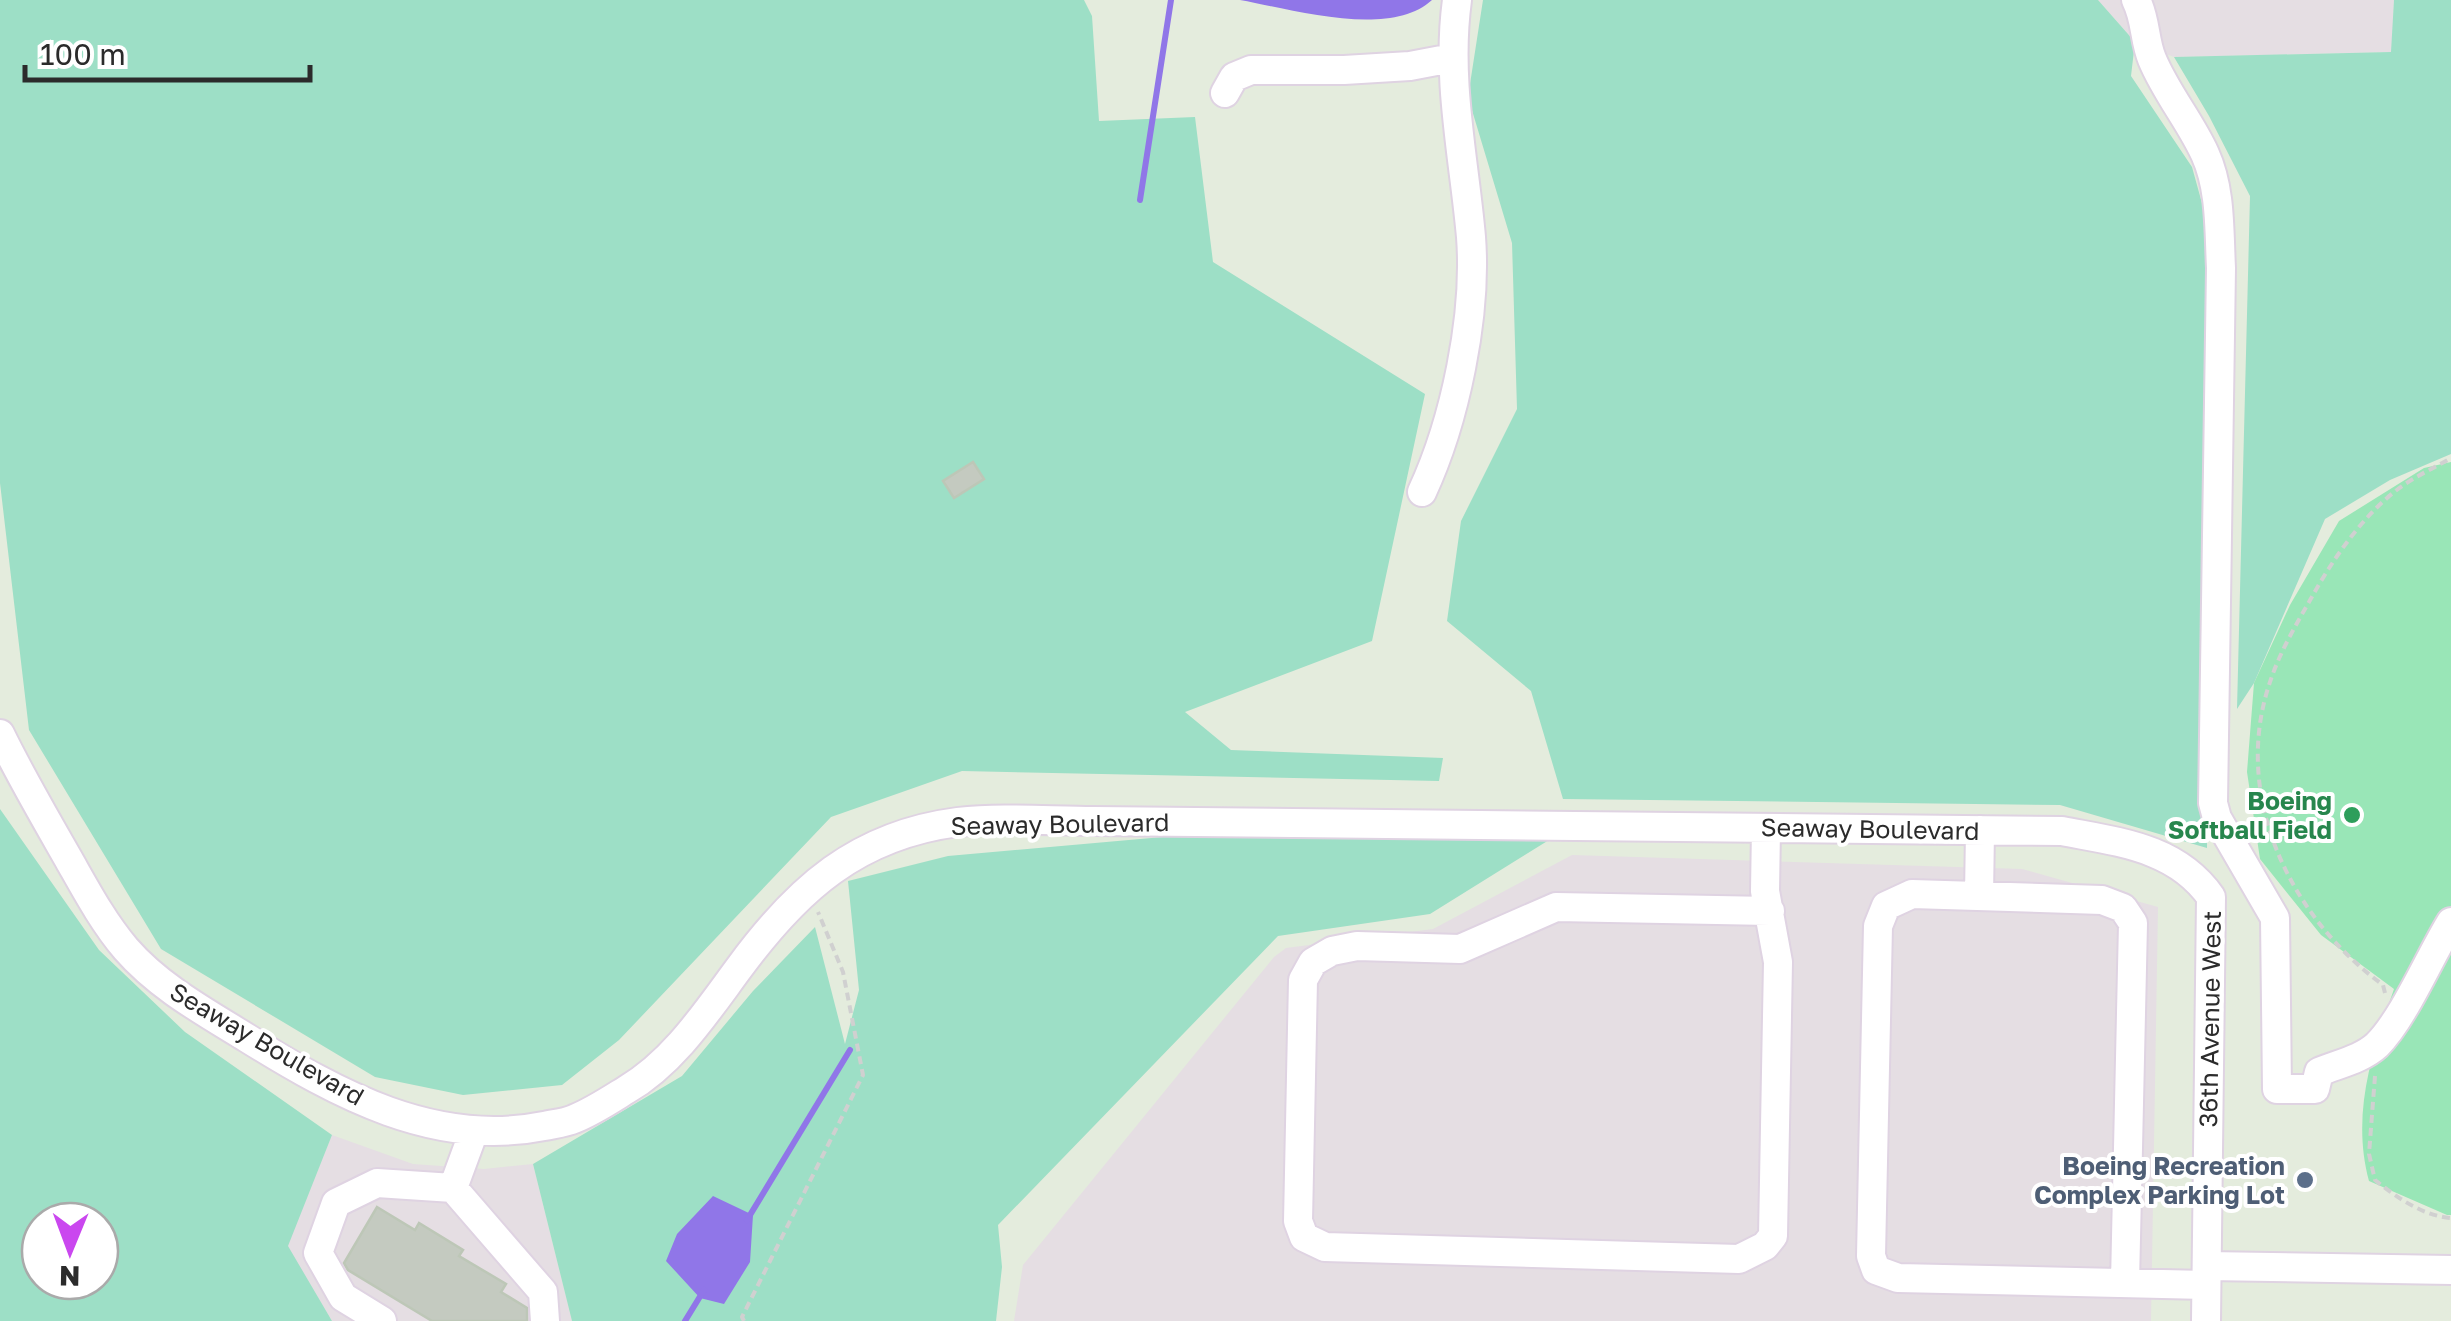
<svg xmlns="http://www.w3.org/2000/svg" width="2451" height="1321" font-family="'Golos Text',sans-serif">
<rect width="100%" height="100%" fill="#e4ecdd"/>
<path fill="#e5dee3" d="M2098 0H2394L2392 52 2174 57 2135 42Z
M1572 855 2022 869 2158 907 2151 1321H1014L1023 1265 1274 957 1286 948 1433 929Z
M332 1135 413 1164 484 1169 533 1164 572 1321H332L287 1246Z"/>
<path fill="#9ddfc6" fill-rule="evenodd" d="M0 0H1084L1092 16 1099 121 1195 117 1213 262 1425 394 1372 641 1185 712 1231 750 1443 758 1439 781 962 771 831 817 619 1040 562 1085 463 1095 375 1077 161 949 29 730 0 483Z
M1483 0H2098L2135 42 2131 76 2192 167 2211 236 2207 848 2060 805 1563 799 1531 691 1447 621 1461 521 1517 409 1512 243 1468 97Z
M2394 0H2451V454L2390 480 2325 519 2254 683 2237 709 2250 196 2209 116 2174 57 2391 52Z
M0 809 99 950 185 1032 332 1135 288 1246 332 1321H0ZM40 1221H100V1281H40Z
M1174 836 1549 840 1430 914 1278 936 998 1225 1002 1267 996 1321H572L533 1164 682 1076 753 991 815 927 845 1044 859 990 848 881 948 856Z"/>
<path fill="#99e6b7" d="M2451 462V1215H2447L2369 1181C2351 1114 2372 1052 2394 989L2321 935 2260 859 2247 772 2254 683 2290 605 2339 521 2424 468Z"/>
<path fill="#9076e8" d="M1240 0H1432C1390 39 1291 9 1240 0Z
M713 1196 753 1215 750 1262 724 1304 700 1298 666 1261 677 1234Z"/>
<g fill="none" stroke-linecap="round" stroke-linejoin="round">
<path stroke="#9076e8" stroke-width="6" d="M1140 200 1171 0
M747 1220 850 1050
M685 1321 704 1290"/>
</g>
<path fill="#c4cac0" stroke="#bdc7b7" stroke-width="2.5" d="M973 462 984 479 954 498 943 481Z
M377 1207 415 1230 419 1223 463 1250 459 1256 506 1284 501 1292 527 1308V1321H432L348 1270 344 1263Z"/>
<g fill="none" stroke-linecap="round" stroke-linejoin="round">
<defs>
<path id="minor" d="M2136 0C2146 19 2144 40 2152 59 2166 93 2190 121 2205 154 2221 189 2219 230 2221 268L2213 803 2217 818 2275 918 2277 1089H2315L2319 1072C2338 1064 2362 1059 2377 1045 2404 1018 2430 956 2451 922
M1225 93 1234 77 1251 70H1344L1410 66 1452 58
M1422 492C1455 421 1477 316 1471 237 1464 158 1446 80 1457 0
M0 734C21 777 45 818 69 860 86 890 103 922 126 949 159 987 205 1012 247 1038 337 1094 435 1148 544 1126 553 1124 565 1123 574 1119 592 1112 610 1100 626 1090 674 1062 707 1011 739 968 797 889 857 835 958 822 1002 817 1050 821 1094 821L2062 831C2118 842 2176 847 2211 897L2206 1321
M1766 828 1765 891 1778 962 1773 1236 1765 1246 1739 1259 1325 1247 1304 1237 1298 1221 1303 980 1313 962 1332 951 1357 946 1460 949 1556 907 1770 911
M1979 896 1980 830
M453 1188 474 1131
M2207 1266 2451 1270
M2125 1283 2133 923 2123 908 2102 900 1912 894 1886 906 1878 926 1871 1256 1876 1270 1898 1278 2206 1285
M382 1321 343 1297 318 1253 336 1203 377 1183 453 1188 543 1292 545 1321"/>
</defs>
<use href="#minor" stroke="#dfd3e2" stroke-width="32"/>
<path stroke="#d0d0d0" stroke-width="4" stroke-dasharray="8 5" stroke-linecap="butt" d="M2385 993 2383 985C2291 918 2232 798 2269 685 2278 656 2294 628 2309 602 2331 562 2361 517 2398 489 2414 477 2434 468 2451 458
M2375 1076 2369 1154 2375 1180C2396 1197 2423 1216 2451 1218
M744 1321 742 1317 863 1075 843 972 818 912"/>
<use href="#minor" stroke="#fff" stroke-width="28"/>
</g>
<circle fill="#2e9e5b" stroke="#fff" stroke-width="4" cx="2352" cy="815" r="10"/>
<circle fill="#5c6f8a" stroke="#fff" stroke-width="4" cx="2305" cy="1180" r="10"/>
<g text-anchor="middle" stroke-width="8" stroke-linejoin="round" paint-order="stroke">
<g font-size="25" font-weight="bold" fill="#27864d" stroke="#fff" text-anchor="end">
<text x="2332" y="810">Boeing<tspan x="2332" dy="29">Softball Field</tspan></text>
</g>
<g font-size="25" fill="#2b2b2b" stroke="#fff">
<text transform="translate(1060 824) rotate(-1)" y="9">Seaway Boulevard</text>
<text transform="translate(1870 829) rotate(1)" y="9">Seaway Boulevard</text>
<text transform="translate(2210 1019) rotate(-89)" y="9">36th Avenue West</text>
<text transform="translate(267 1044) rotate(30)" y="9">Seaway Boulevard</text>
</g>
<g font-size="25" font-weight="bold" fill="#4e5e75" stroke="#fff" text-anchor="end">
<text x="2285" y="1175">Boeing Recreation<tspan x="2285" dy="29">Complex Parking Lot</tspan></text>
</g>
</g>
<g transform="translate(70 1251) rotate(181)"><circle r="48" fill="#ffffff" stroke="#aaaaaa" stroke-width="2.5"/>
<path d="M0-8L18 38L0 25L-18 38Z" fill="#ca47ef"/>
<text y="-15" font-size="28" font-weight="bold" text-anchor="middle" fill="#2b2b2b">N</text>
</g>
<path d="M25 65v15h285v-15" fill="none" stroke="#2b2b2b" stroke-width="5"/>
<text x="40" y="65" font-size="30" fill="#2b2b2b" stroke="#ffffff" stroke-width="8" paint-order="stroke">100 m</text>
</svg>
